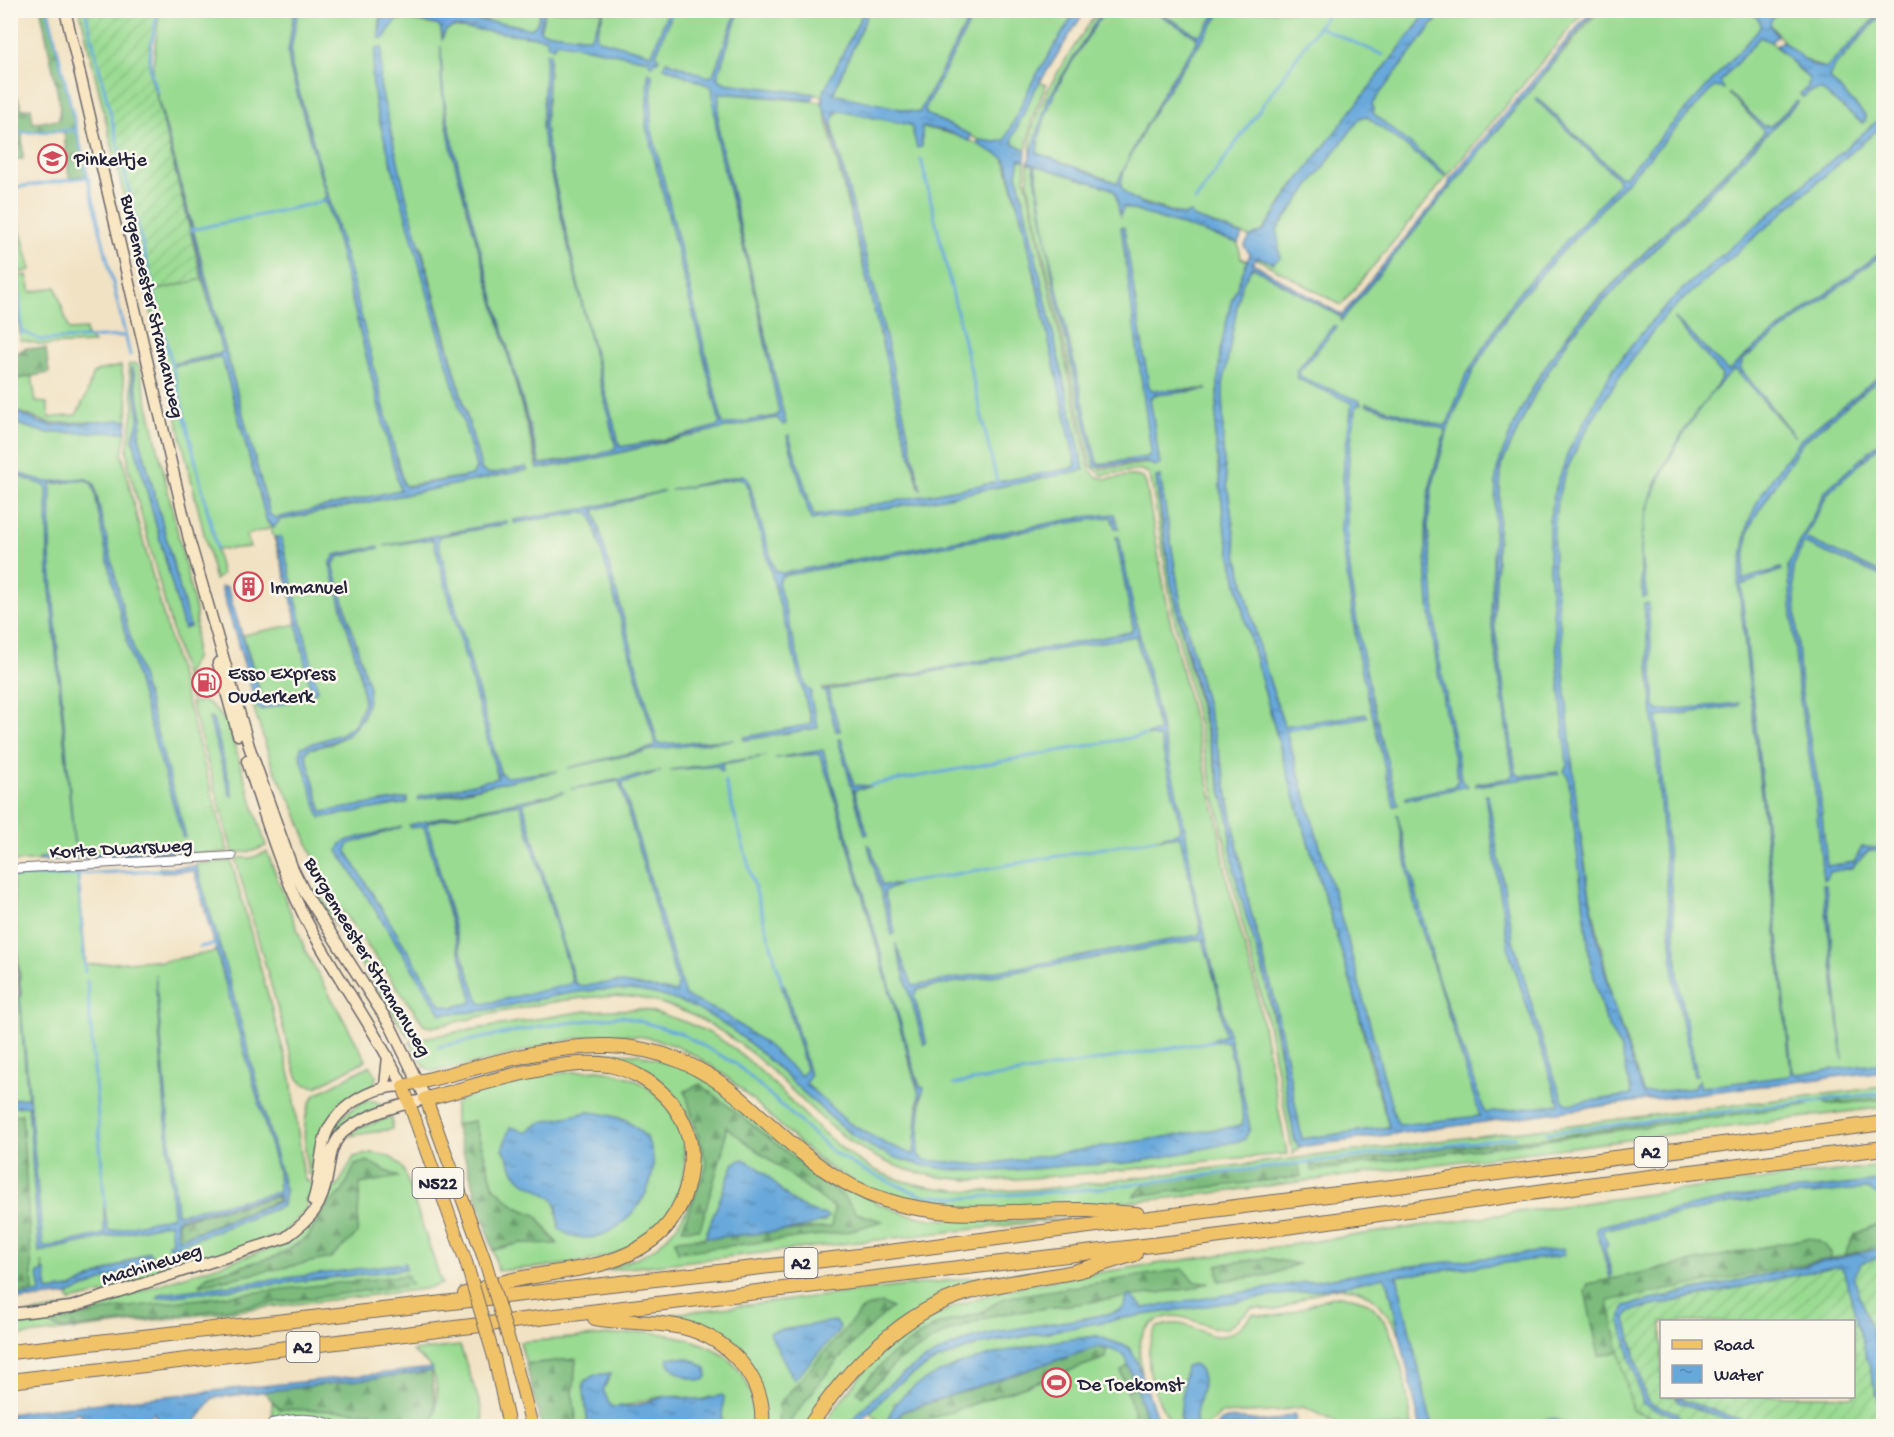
<svg xmlns="http://www.w3.org/2000/svg" width="1894" height="1437" font-family="'Gochi Hand',sans-serif">
<defs>
<pattern id="forest-firs" width="22" height="20" patternUnits="userSpaceOnUse" patternTransform="scale(1.5)"><rect width="22" height="20" fill="#7bbb7c"/><path d="M5 1l3.5 6h-7zM16 11l3.5 6h-7z" fill="#649867"/></pattern>
<pattern id="garden-furrows" width="10" height="10" patternUnits="userSpaceOnUse" patternTransform="scale(1.5)"><rect width="10" height="10" fill="#9adb92"/><path d="M-1 1l2-2M0 10L10 0M9 11l2-2" fill="none" stroke="#84bc7f"/></pattern>
<pattern id="water-ripples" width="26" height="14" patternUnits="userSpaceOnUse" patternTransform="scale(1.5)"><rect width="26" height="14" fill="#67a8db"/><path d="M2 4q2-2 4 0t4 0M15 11q2-2 4 0t4 0" fill="none" stroke="#5488b3"/></pattern>
</defs>
<rect width="100%" height="100%" fill="#fbf7ec"/>
<filter id="ink" filterUnits="userSpaceOnUse"><feTurbulence type="fractalNoise" baseFrequency=".0167" numOctaves="2"/><feDisplacementMap in="SourceGraphic" scale="12" xChannelSelector="R" yChannelSelector="G"/><feConvolveMatrix kernelMatrix="1 2 1 2 8 2 1 2 1" color-interpolation-filters="sRGB"/></filter>
<filter id="wash" filterUnits="userSpaceOnUse"><feTurbulence type="fractalNoise" baseFrequency=".008" numOctaves="4" result="noise"/><feDisplacementMap in="SourceGraphic" scale="24" xChannelSelector="R" yChannelSelector="G"/><feGaussianBlur stdDeviation="1.35" result="paint"/><feColorMatrix in="noise" values="0 0 0 0 0 0 0 0 0 0 0 0 0 0 0 0 0 1.4 0 .05"/><feComposite in="paint" operator="in"/></filter>
<g filter="url(#wash)">
<rect width="100%" height="100%" fill="#f1e2c3"/>
<path fill="#9adb92" stroke="#5e7e66" stroke-width="1.5" fill-rule="evenodd" d="M80 11H90L154 291 202 279 205 288 222 351 220 354 176 363 182 365 220 357 223 361 267 522 271 527 280 520 527 470 526 467 490 474 482 471 421 245 476 467 474 475 404 486 334 220 332 221 400 490 276 518 270 515 152 76 159 11H368L380 15 379 38 396 20 406 19 437 25 441 28 442 39 446 30 453 27 546 38 553 47 557 42 657 56 599 40 596 36 604 11H864L823 96 724 83 717 78 718 146 769 349 720 140 718 120 719 93 822 102 919 488 878 303 832 125 833 116 840 111 911 125 922 147 921 127C950 132 979 142 1004 158L1025 231 1076 465 1072 468 1083 467 1017 174 1020 159 1025 161V178L1089 468C1100 490 1124 470 1143 478L1146 484 1169 616 1218 825 1227 880 1256 989 1287 1154C1214 1159 1140 1169 1067 1175 1011 1180 953 1186 899 1167 846 1148 811 1108 772 1071 736 1037 694 1010 645 999 591 987 489 1016 432 1027L425 1026 325 887 293 805 272 765 250 696 262 710 307 692 263 703 243 635 297 624 290 591 271 528 246 535 250 547 216 550 222 575 215 580ZM547 53 550 54 545 126 549 156 587 325 620 447 676 437 679 439 584 461 538 469 496 310 540 464 598 455 616 448 546 153 542 128ZM1117 537 1138 635 1054 650 1131 632 1133 627ZM378 548 338 557 333 565 369 688 364 716 348 735 331 744 308 749 306 755 322 812 302 747 341 734 355 724 364 703 360 674 330 564 335 555ZM442 566 500 772 506 778 517 779 438 798 498 778ZM785 618 817 728 744 740 812 725ZM898 677 827 690 840 730 836 731 825 691 822 689ZM563 792 427 823H418ZM1184 941 917 989 914 996 920 1017 909 980 913 986ZM907 1055 910 1056 922 1092 918 1155 924 1160 861 1136 802 1080 809 1077 806 1084 847 1122 884 1143 914 1156 919 1094Z
M398 11H540L537 24 531 29 510 24Z
M545 11H603L591 38 543 32 540 30Z
M869 11H973L919 113 833 94Z
M976 11H1084L1040 82 1046 85 1032 119 1026 150 979 140 926 114 925 109Z
M1098 11H1429L1393 59 1402 63 1443 11H1584L1341 305 1257 259 1258 257 1273 263 1277 250V229L1308 188 1295 183 1263 231 1253 238 1193 217 1190 213 1183 215 1141 202 1128 196 1117 183 1037 153H1031C1023 114 1077 43 1098 11Z
M1598 11H1750L1760 21V37L1771 42 1809 79 1808 87 1800 94 1802 97 1811 91 1821 90 1862 123 1865 115 1829 78 1833 68 1883 13V118L1868 128 1847 155 1883 123V139L1880 142 1884 146V849L1876 851H1884L1883 1069 1795 1074 1793 1071V1080L1646 1100 1613 1003 1590 896 1578 816 1590 960 1604 1017 1621 1050 1636 1101 1400 1133 1377 1059 1348 941 1286 731 1348 718 1284 726 1259 647 1237 554 1223 455 1221 408 1226 348 1215 434 1224 524 1245 620 1286 769 1353 990 1373 1074 1389 1127 1302 1139 1274 996 1250 909 1222 766 1181 604 1160 476 1156 477C1167 595 1201 710 1230 825 1229 876 1253 927 1264 976 1277 1031 1285 1086 1295 1142L1299 1147 1293 1154 1268 1024 1231 877 1222 827 1173 614 1151 480 1147 472 1141 470 1102 475 1091 466 1028 184V163L1110 188 1115 192 1120 214 1124 207 1238 243 1241 258 1252 263V267L1341 317ZM1729 94 1764 126H1770L1797 103 1571 335 1536 391 1501 466 1494 622 1516 773 1520 776 1559 773 1475 786V784L1510 778 1513 775 1491 620 1497 471C1516 412 1545 361 1584 313L1763 134V129ZM1149 387 1152 390 1207 389 1154 395 1150 399 1154 426 1151 463 1100 469V464L1148 457 1151 452Z
M1762 11H1882L1826 68C1797 63 1776 35 1762 11Z
M11 211H15L31 270 14 274Z
M27 275 31 292 56 287 69 330 86 329V334L94 343 44 345 20 340 14 277Z
M135 363 139 366 196 612 195 659 186 673 188 679 191 678 196 699 191 700 129 469 127 450 134 407 128 365ZM133 368 142 418 139 436 190 627 184 629 133 439 139 417Z
M121 366 128 402 127 421 49 423 11 409 10 380 32 376 36 402 47 403 49 418 76 415 87 394 92 375 97 371Z
M11 422 46 433 126 432 122 454 137 519 228 852 10 862Z
M202 701 210 704 227 722 266 846 253 851 233 853 191 703Z
M267 852 306 952 366 1060 316 1087 303 1084 297 1077 236 861 237 858H251Z
M231 861 291 1079 304 1179 315 1185 304 1212 282 1234 110 1292 70 1301 68 1295 153 1258 148 1252 71 1288 48 1291 42 1262 45 1297 11 1301 10 997 21 996 12 875 78 872 86 965 154 960 160 962 219 951 196 864ZM279 1196 277 1201 181 1238 178 1220Z
M317 890 413 1030 408 1036 322 904Z
M641 1009C679 1018 713 1030 743 1056 789 1093 823 1144 877 1171 927 1195 989 1192 1043 1189L1883 1087 1884 1107 1205 1194C1142 1201 1079 1207 1015 1210 993 1211 970 1214 948 1213 913 1212 855 1185 827 1165 771 1126 729 1061 661 1041 583 1018 508 1065 431 1071L425 1067 410 1042 427 1037 586 1011Z
M594 1053 639 1054 689 1069 875 1202 906 1214 930 1219 1008 1221 1074 1218 601 1271C622 1263 646 1257 663 1241 711 1196 711 1117 655 1077 633 1062 598 1059 571 1057ZM734 1163C762 1182 793 1211 827 1215L824 1222 749 1235 705 1237Z
M370 1065 376 1076 374 1085C329 1122 320 1112 315 1177L308 1174C305 1150 299 1116 315 1095Z
M599 1070C656 1077 692 1117 683 1176 680 1194 673 1215 658 1229 617 1267 551 1265 498 1271L493 1250 521 1243H557L536 1215 516 1207 494 1187 474 1121 455 1125V1104C489 1080 558 1072 599 1070ZM589 1112 625 1119 646 1137 603 1233 575 1238 556 1212C560 1189 526 1188 516 1174 511 1167 508 1156 503 1148L510 1127 526 1132 542 1122Z
M368 1100 388 1105C363 1115 340 1120 328 1147 330 1124 348 1109 368 1100Z
M392 1117V1129L350 1136 358 1128Z
M372 1153C387 1155 397 1158 404 1171L442 1284 424 1289 11 1337 10 1317 112 1300 281 1245 289 1241 328 1189 337 1187 354 1157Z
M1883 1166V1182L1875 1184 1874 1189 1883 1197V1221C1868 1228 1850 1240 1844 1256L1832 1259 1830 1252 1588 1284 1679 1426H1432L1396 1277 1385 1270 1400 1335C1374 1287 1353 1277 1301 1299 1294 1302 1287 1307 1279 1309 1270 1312 1261 1306 1252 1308L1226 1329C1210 1329 1200 1322 1186 1318 1166 1312 1142 1323 1140 1345 1139 1355 1141 1365 1142 1374L1131 1350 1111 1341 1123 1347 1156 1426H862L877 1419 867 1408 852 1426H823C860 1373 888 1336 949 1309 994 1289 1047 1281 1096 1273 1154 1264 1211 1256 1269 1248 1473 1218 1678 1188 1883 1166ZM1132 1297 1141 1308V1315L1113 1320V1312L1123 1309ZM1097 1336 893 1404 954 1366 1038 1345Z
M1063 1267 1017 1276 892 1327 807 1426H765C759 1406 756 1383 747 1363 729 1324 675 1324 639 1318Z
M1337 1296C1346 1296 1356 1297 1364 1301 1398 1318 1407 1393 1412 1426H1341L1328 1418 1303 1407 1267 1412 1220 1414 1208 1426H1197L1195 1411 1203 1386 1185 1373 1181 1421 1184 1426H1175C1154 1401 1139 1358 1156 1328 1200 1309 1211 1365 1253 1314 1289 1322 1303 1303 1337 1296Z
M649 1332C707 1338 758 1359 754 1426H721L710 1397C696 1404 686 1396 673 1396 652 1395 633 1407 611 1407L603 1390 611 1374 585 1380 588 1426H577L573 1396 575 1359 526 1364 520 1342ZM675 1357 695 1361 681 1374 668 1362Z
M460 1346 481 1407 484 1426H431C438 1412 440 1380 430 1367 426 1361 418 1356 412 1351Z
M272 1401 280 1409 373 1412 371 1426H273Z"/>
<path fill="url(#forest-firs)" stroke="#4e6e5c" stroke-width="1.5" d="M41 11H49L87 175 69 178 64 132H22L23 159H11V91L17 96 22 109 31 108 33 123 59 120 60 105Z
M25 348 46 349 49 373 11 380V357Z
M700 1084 844 1197 857 1213 882 1221 847 1232 678 1252 675 1240 831 1227 834 1208 726 1127 724 1146 700 1229H682L707 1165 685 1091Z
M1883 1093V1099L1828 1105 1822 1099Z
M1803 1103 1807 1105 1312 1171 1310 1164 1318 1166 1444 1148 1545 1138 1726 1111Z
M22 1114 33 1292 11 1293V1115Z
M474 1121 494 1187 516 1207 536 1215 557 1244 521 1243 493 1250 455 1125Z
M367 1161 398 1177 360 1184 357 1234 331 1258 199 1285 207 1276 277 1256 308 1237 325 1208 342 1192 355 1165Z
M1298 1164 1301 1177 1134 1196 1147 1182Z
M279 1196 277 1201 181 1238 177 1221Z
M1883 1221V1248L1844 1256 1854 1235Z
M1807 1238C1820 1239 1828 1247 1832 1259L1631 1303 1628 1349 1599 1356 1585 1291 1588 1284Z
M1266 1258 1298 1264 1270 1275 1219 1281 1217 1265Z
M1183 1269 1195 1282H1209L1194 1288 995 1315 945 1333 899 1360 862 1397 857 1391 888 1357 912 1340 936 1325 980 1313 1004 1298Z
M407 1275 412 1285 62 1330 53 1326V1321L121 1308Z
M882 1303 892 1308C850 1341 818 1383 787 1426H778L779 1404 863 1309Z
M1097 1347 1106 1348V1358L910 1426H896V1419L904 1411Z
M576 1359 573 1396 577 1426H541L526 1364Z
M1129 1365 1149 1426H1138L1121 1371Z
M432 1371C432 1392 440 1406 431 1426H371L372 1412 280 1409 263 1391Z
M70 1416 72 1426H11L10 1422Z"/>
<path fill="url(#garden-furrows)" stroke="#5e7e66" stroke-width="1.5" fill-rule="evenodd" d="M85 11H157C153 42 142 63 156 93L202 279 154 291Z
M1883 1245V1426H1667L1666 1423 1632 1410 1608 1301 1830 1259ZM1662 1322H1854V1396H1662Z"/>
<path fill="url(#water-ripples)" stroke="#44658b" stroke-width="1.5" fill-rule="evenodd" d="M382 10 408 13 406 19 396 20 384 38H379Z
M737 10 739 11 717 78 725 83 814 94 813 100 719 93 718 120 720 140 786 424 783 425 777 418 706 432 584 461 537 469 538 463C519 396 501 328 482 261 462 191 438 119 441 46L442 80 446 112 465 194 540 464H546L598 455 616 448 546 153 542 129 546 53H550L545 126 549 156 587 325 620 447 666 440 717 426 720 423 646 126 648 72 652 74 651 127 723 425 776 416 779 413 756 297 718 146 712 87 664 67 666 61 708 77 713 75Z
M294 11H298L291 50 292 67 353 283 403 484 407 487 473 475 476 467 376 109 372 76 376 48H382L380 85 408 204 482 471 490 474 526 467 527 470 280 520 274 527 267 522 223 361 219 357 172 366 176 363 220 354 222 351 156 93 270 515 276 518 400 490 332 220 327 203 321 202 326 196 290 68 288 52Z
M540 11H545L540 30 543 32 590 38 604 11 596 35 599 40 652 54 668 11H673L656 55 659 59 651 66 648 60 557 42 553 47 548 46 546 38 453 27 446 30 442 39 441 28 437 25 414 21V13L510 24 531 29 537 24Z
M864 11H869L833 94 919 113 973 11H976L925 109 926 114 971 135 969 141 946 131 922 127V147L917 148 911 125 840 111 835 112 832 125 878 303 921 490 903 431 829 121 822 105 824 91Z
M1076 11H1085L1034 91 1013 137V143L1026 150 1025 161 1020 159 1017 174 1084 470 918 503 811 520 787 436 789 435 814 516 1072 468 1076 465 1025 231 1008 168 1004 158 977 144 979 140 996 142 1005 140 1033 80Z
M1102 11H1105C1076 55 1043 99 1037 153L1117 183 1162 94 1197 41 1196 37 1153 11H1157L1197 35 1202 33 1218 11H1222C1198 47 1123 146 1121 186 1128 205 1165 210 1183 215L1190 213 1193 217 1242 235 1238 243 1124 207 1120 216 1115 192 1110 188 1035 165 1047 245 1097 463 1100 464 1148 457 1151 452 1121 227H1124L1149 387 1152 390H1207L1154 395 1150 398 1160 465 1155 466 1146 462 1095 467 1056 296 1033 164 1028 163 1048 99Z
M1428 11H1443L1372 104 1374 114 1445 173V176L1367 117H1361L1277 229 1280 258 1273 263 1258 257 1252 263 1342 315 1448 186 1450 179 1591 11H1595L1341 321V317L1252 267 1242 285 1238 302 1223 385V455L1237 554 1259 647 1284 726 1366 714 1367 717 1286 731 1348 941 1394 1115 1399 1125 1480 1116 1415 908 1397 814 1437 976 1485 1113 1559 1104 1509 951 1485 795H1488L1513 940 1546 1053 1563 1101 1568 1104 1632 1095 1621 1050 1604 1017 1590 960 1568 776 1564 771 1567 765 1549 568V522L1554 493 1569 450 1613 369 1653 319 1685 287 1883 116V124L1875 132 1669 312C1633 353 1572 441 1559 494 1547 543 1558 597 1562 647 1572 766 1581 887 1613 1003 1621 1033 1633 1063 1643 1093L1694 1088 1699 1080 1701 1087 1789 1076 1791 1071 1738 581 1748 523 1759 498 1784 461 1801 439 1883 373V376L1802 443 1754 519 1749 530 1742 580 1781 568 1782 570 1741 585 1792 1071 1795 1074 1883 1063V1071L1646 1100 1299 1147 1295 1142C1285 1085 1278 1027 1263 971 1250 925 1229 874 1230 825L1171 583 1156 477 1160 476 1181 604 1222 766 1250 909 1274 996 1302 1139 1389 1127 1353 990 1286 769 1245 620 1224 524 1215 434 1220 351 1231 302 1250 254 1244 246 1250 237 1263 231 1296 183Z
M1750 11H1761L1766 14 1780 11 1771 20 1770 25 1777 36 1771 42 1760 37 1720 82 1724 89 1714 87 1516 302 1474 369 1448 429 1432 487 1428 527 1438 652 1459 767 1462 782 1468 786 1406 800V797L1454 786 1458 780C1441 691 1421 599 1427 508 1429 482 1438 457 1445 432L1444 429 1366 405V403L1444 426 1448 422 1465 377 1515 297 1618 184 1617 178 1535 99 1537 98 1619 176H1625L1760 28V21Z
M1882 11 1883 13 1833 68 1829 78 1865 115V121L1862 123 1821 90 1811 91 1803 97 1800 94 1808 87 1809 79 1776 46 1782 41 1813 66 1826 68Z
M1729 93 1764 126H1771L1796 101 1798 102 1571 335 1536 391 1501 466 1494 622 1516 773 1520 776 1558 772 1559 774 1475 786V784L1510 778 1513 774 1491 620 1496 478C1497 464 1503 452 1508 439 1527 392 1552 352 1585 313L1763 134V129Z
M1883 251V254L1743 360 1740 368 1795 437 1735 369C1695 403 1649 485 1642 537 1639 555 1644 578 1647 596L1643 597C1634 524 1652 481 1691 420 1699 408 1718 388 1722 375L1674 319 1675 318 1728 371 1755 347Z
M1334 325 1337 327 1299 372 1300 377 1360 401 1361 404 1357 405C1328 538 1366 676 1398 805L1394 806 1358 655 1341 531 1344 460 1352 403 1298 379 1296 371Z
M131 368H133L142 418 139 436 190 627 184 629 133 439 139 417Z
M10 409 39 422 54 425 121 420 127 421 126 432 46 433 11 422Z
M1883 439V443L1828 493 1805 538 1883 574V577L1803 543 1793 568 1801 689 1820 794 1827 866 1854 862 1862 847 1883 848V851L1869 850 1852 868 1829 872 1826 879 1823 880 1815 792 1798 689 1788 566 1826 490Z
M11 471 47 482 85 478 94 484 124 614 186 837 183 838C150 724 114 610 95 493L92 484 86 480 51 484 50 555 74 844 48 568 47 489 44 485 11 474Z
M743 475 748 479 775 571 782 573 1083 517 1114 514 1119 528H1115L1111 517 1069 523 782 576 778 582 806 687 812 692 810 695 818 728 744 740V737L812 724 747 484 741 478 671 490Z
M664 491 594 510 658 744 734 740 656 749 568 768 647 749 653 747 655 743 591 514 585 512 514 523V520L584 509Z
M507 521V524L440 536 438 542 500 772 506 777 558 771 418 800V797L498 778 433 539 384 546Z
M275 537H281L318 690 307 697 261 710 257 707 221 587H227L263 702 311 691 290 591Z
M1116 537H1119L1133 607 1185 828 1193 884 1244 1098 1250 1129 1244 1140C1210 1147 1176 1155 1142 1161 1117 1165 1090 1164 1065 1166 992 1173 908 1180 847 1131 781 1078 733 1007 644 992 592 983 537 1001 487 1010 472 1013 456 1013 441 1014L338 851 341 844 348 840 402 827 349 844 346 851 441 1005 453 1007 473 1002 424 826 410 828 409 825 458 814 460 815 427 823 460 949 479 1002 483 1004 571 984 572 979 520 804 467 812 564 792 523 803 575 983 581 986 617 982 676 992 678 986 619 781 571 789 661 771 622 783 685 996 724 1014 767 1045 801 1076 806 1069 780 980 785 986 810 1075 806 1084 847 1122 884 1143 914 1155 919 1094 831 786 819 754 775 758 823 750 910 1056 919 1086 924 1088 920 1100 918 1155 924 1160 982 1165 1243 1125 1241 1097 1228 1042 1209 1041 1225 1035 1218 993 1203 939 918 989 914 996 927 1044 924 1045 895 943 913 986 1199 935 1201 929 1180 836 1155 839 1179 832 1181 828 1160 738 1146 735 1159 731 1136 636 828 690 840 731H836L825 691H821L1131 632 1133 627Z
M378 546 379 548 338 557 333 565 369 688C368 728 343 742 308 749L306 755 322 812 407 798V803L320 818 300 755 301 747 341 734 355 724 364 703 360 674 330 564 335 555Z
M1648 603 1655 706 1658 711 1739 703 1738 706 1657 717 1679 986 1697 1075H1694L1675 988 1644 604Z
M209 718 213 719 233 796 230 795Z
M838 739H841L854 785 872 786 854 790 868 834 865 835Z
M766 756 722 764 723 771 721 772 718 766 670 770Z
M186 845 190 846V852L39 861 40 858 75 855 78 851 80 854 185 849Z
M868 845 871 847 882 885H899L884 891 895 933 892 935Z
M196 866C228 966 252 1069 280 1170L285 1190 283 1206 170 1248 167 1244 172 1241 170 1223 39 1252 28 1106 11 1107V1099L28 1098 11 901 43 1246 45 1247 104 1234V1204L108 1230 112 1231 173 1216 155 974 177 1214 279 1192 278 1172 194 871 160 872 159 868ZM279 1195V1202L178 1239 176 1220 179 1218Z
M1823 885H1826L1843 1060Z
M589 1112C720 1124 620 1276 559 1229L557 1207 552 1198 521 1180 515 1173 503 1148 510 1127 526 1132 542 1122Z
M743 1159C778 1174 783 1210 827 1215L828 1218C810 1233 740 1233 715 1238L705 1237 734 1163Z
M1880 1181 1883 1183V1199L1868 1189 1848 1190 1739 1202 1606 1229 1602 1232 1608 1244 1605 1249 1612 1275 1610 1277 1596 1229 1598 1226 1737 1197Z
M1883 1248V1256L1861 1263 1854 1278 1881 1361 1883 1406 1880 1407 1844 1272 1841 1268 1833 1267 1630 1311 1626 1319 1646 1399 1652 1404 1678 1413 1684 1426H1679L1676 1417 1643 1404 1620 1321 1625 1306Z
M1564 1249V1255L1556 1257 1397 1276 1432 1426H1420L1389 1286 1384 1277 1349 1285 1124 1318 978 1345 933 1362 895 1386 857 1426H847C885 1380 937 1345 997 1332 1038 1324 1080 1321 1120 1311L1125 1306 1127 1296H1131L1144 1308 1394 1268Z
M149 1252 153 1259 68 1295 11 1301V1297L41 1293 38 1273 45 1271 48 1291 71 1288Z
M405 1263 406 1269 157 1298 160 1294Z
M834 1321 840 1327 837 1333 794 1380 769 1332Z
M1097 1336 1128 1347 1136 1358 1160 1426H1149L1125 1356 1113 1350 1097 1347 904 1411 896 1419V1426H887C892 1364 1046 1341 1097 1336Z
M667 1358H685L695 1361 706 1369 707 1377 704 1380C690 1381 671 1372 667 1358Z
M1193 1364C1216 1378 1191 1402 1197 1426H1184L1180 1416 1185 1373 1186 1366Z
M432 1368V1371L213 1398 192 1426H158L154 1412 143 1426H94L78 1412 70 1416 11 1422V1414L35 1410Z
M611 1373 603 1390 611 1407 635 1406 667 1396 703 1400 722 1395 724 1397 721 1426H588L583 1383 594 1375Z
M1676 1397H1681L1683 1400 1759 1426H1745L1680 1403Z
M1294 1414 1296 1419 1290 1426H1216C1230 1409 1259 1427 1277 1420 1282 1418 1287 1416 1294 1414Z
M1553 1419 1576 1426H1516L1548 1419Z"/>
<g fill="none" stroke-linecap="round" stroke-linejoin="round">
<path stroke="#67a8db" stroke-width="3" d="M48 10 130 355
M85 10 217 549
M448 17 450 10
M1319 27 1383 55
M157 91C143 60 153 42 158 10
M10 133 74 130
M921 159 997 482
M10 176 12 192
M12 188 88 177
M1195 201 1330 10
M14 215 18 270
M191 230 321 202
M18 280 22 334
M22 331 40 340 124 336
M725 781 782 984
M871 785 1146 735
M51 876 78 875 85 972
M10 877 160 870
M899 884 1155 839
M200 947 215 944
M87 981 105 1207
M438 1047 537 1027 622 1016 680 1033 736 1064 834 1153 865 1171 921 1195 962 1198 1093 1189 1515 1137
M954 1084 1213 1041
M1546 1133 1884 1093"/>
</g>
</g>
<g filter="url(#ink)">
<g fill="none" stroke-linecap="round" stroke-linejoin="round">
<defs>
<path id="street" d="M10 869 232 856
M272 1423C295 1418 315 1416 337 1426"/>
<path id="secondary" d="M218 663 238 735
M247 761C264 813 279 866 304 916 334 974 374 1027 403 1086 371 1086 332 1108 324 1141 319 1161 320 1181 313 1201
M385 1086 388 1056
M10 1314 71 1307 285 1238C311 1219 323 1207 328 1172 330 1160 331 1147 339 1137 356 1116 400 1105 426 1099L391 1027 305 893 292 867 249 746 189 539 65 10"/>
<path id="primary" d="M419 1082 403 1086 466 1262
M426 1099 485 1261
M513 1354 532 1426
M494 1357 509 1426"/>
<path id="highway" d="M419 1082C542 1052 642 1009 748 1105 789 1142 830 1183 885 1200 952 1222 1018 1209 1087 1210 1103 1211 1120 1213 1137 1214
M426 1099C478 1086 557 1057 609 1065 630 1069 650 1081 664 1095 679 1109 690 1132 691 1152 691 1186 680 1219 652 1240 609 1272 558 1269 509 1281 494 1284 480 1290 465 1294
M595 1318C624 1323 654 1321 682 1327 728 1338 766 1378 762 1426
M10 1352 850 1257 1884 1123
M10 1381 1177 1242 1602 1183 1884 1148
M810 1426C846 1370 903 1311 969 1292 1002 1283 1038 1279 1073 1272 1094 1267 1114 1260 1135 1254"/>
</defs>
<use href="#street" stroke="#6a656b" stroke-width="10"/>
<use href="#secondary" stroke="#6a656b" stroke-width="13"/>
<use href="#primary" stroke="#6a656b" stroke-width="14"/>
<use href="#highway" stroke="#6a656b" stroke-width="16"/>
<use href="#street" stroke="#fff" stroke-width="8"/>
<use href="#secondary" stroke="#f9e7c3" stroke-width="10"/>
<use href="#primary" stroke="#f1c369" stroke-width="12"/>
<use href="#highway" stroke="#f1c369" stroke-width="14"/>
<defs>
<path id="primary-bridge" d="M485 1261 513 1354
M466 1262 494 1357"/>
</defs>
<use href="#primary-bridge" stroke="#6a656b" stroke-width="14" stroke-linecap="butt"/>
<use href="#primary-bridge" stroke="#f1c369" stroke-width="12"/>
</g>
</g>
<defs>
<symbol id="school-ring" viewBox="-11 -11 22 22"><circle r="9.5" fill="#fbf7ec" stroke="#d1495b" stroke-width="1.5"/><path d="M0-5L7-2L0 1L-7-2ZM-4 1L0 2.5L4 1V4Q0 6-4 4Z" fill="#d1495b"/></symbol>
<symbol id="building-ring" viewBox="-11 -11 22 22"><circle r="9.5" fill="#fbf7ec" stroke="#d1495b" stroke-width="1.5"/><path d="M-4-6H4V6H1V3H-1V6H-4ZM-2.5-4.3h1.7v1.8h-1.7ZM.8-4.3h1.7v1.8H.8ZM-2.5-1h1.7V.8h-1.7ZM.8-1h1.7V.8H.8Z" fill="#d1495b"/></symbol>
<symbol id="fuel-ring" viewBox="-11 -11 22 22"><circle r="9.5" fill="#fbf7ec" stroke="#d1495b" stroke-width="1.5"/><path d="M-5.5-6h7V0h2V4h1.3V-2.5L3-4.5l.8-.8L6-3V5H2.5V1h-1V6h-7ZM-4.2-4.7v3.2H.2V-4.7Z" fill="#d1495b"/></symbol>
<symbol id="stadium-ring" viewBox="-11 -11 22 22"><circle r="9.5" fill="#fbf7ec" stroke="#d1495b" stroke-width="1.5"/><path d="M0-5a6.5 5 0 1 0 0 10a6.5 5 0 1 0 0-10ZM-3.5-1.8h7v3.6h-7Z" fill="#d1495b"/></symbol>
</defs>
<g fill-rule="evenodd">
<use href="#school-ring" x="36" y="142" width="33" height="33"/>
<use href="#building-ring" x="232" y="570" width="33" height="33"/>
<use href="#fuel-ring" x="190" y="666" width="33" height="33"/>
<use href="#stadium-ring" x="1040" y="1366" width="33" height="33"/>
</g>
<g text-anchor="middle" stroke-width="5" stroke-linejoin="round" paint-order="stroke">
<g fill="#fbf7ec" stroke="#636270" stroke-width="1.5">
<rect x="1634.5" y="1137" width="33" height="30" rx="4.5"/>
<rect x="412.5" y="1168" width="51" height="30" rx="4.5"/>
<rect x="784.5" y="1248" width="33" height="30" rx="4.5"/>
<rect x="286.5" y="1332" width="33" height="30" rx="4.5"/>
</g>
<g font-size="18" font-weight="bold" fill="#22223b">
<text x="1651" y="1158">A2</text>
<text x="438" y="1189">N522</text>
<text x="801" y="1269">A2</text>
<text x="303" y="1353">A2</text>
</g>
<g font-size="20" fill="#22223b" stroke="#fbf7ec" text-anchor="start">
<text x="74" y="165">Pinkeltje</text>
<text x="270" y="593">Immanuel</text>
<text x="228" y="679">Esso Express<tspan x="228" dy="23">Ouderkerk</tspan></text>
<text x="1078" y="1390">De Toekomst</text>
</g>
<g font-size="20" fill="#22223b" stroke="#fbf7ec">
<text transform="translate(154 306) rotate(77)" y="7">Burgemeester Stramanweg</text>
<text transform="translate(121 847) rotate(-3)" y="7">Korte Dwarsweg</text>
<text transform="translate(369 956) rotate(59)" y="7">Burgemeester Stramanweg</text>
<text transform="translate(151 1263) rotate(-17)" y="7">Machineweg</text>
</g>
</g>
<rect width="1894" height="1437" fill="none" stroke="#fbf7ec" stroke-width="36"/>
<rect x="1660" y="1320" width="195" height="78" fill="#fbf7ec" stroke="#a4a2a5" stroke-width="1.5"/>
<rect x="1672" y="1340" width="30" height="9" fill="#f1c369" stroke="#a4a2a5" stroke-width="1.5"/>
<text x="1714" y="1350" font-size="18" fill="#22223b">Road</text>
<rect x="1672" y="1365" width="30" height="18" fill="url(#water-ripples)" stroke="#a4a2a5" stroke-width="1.5"/>
<text x="1714" y="1380" font-size="18" fill="#22223b">Water</text>
</svg>
